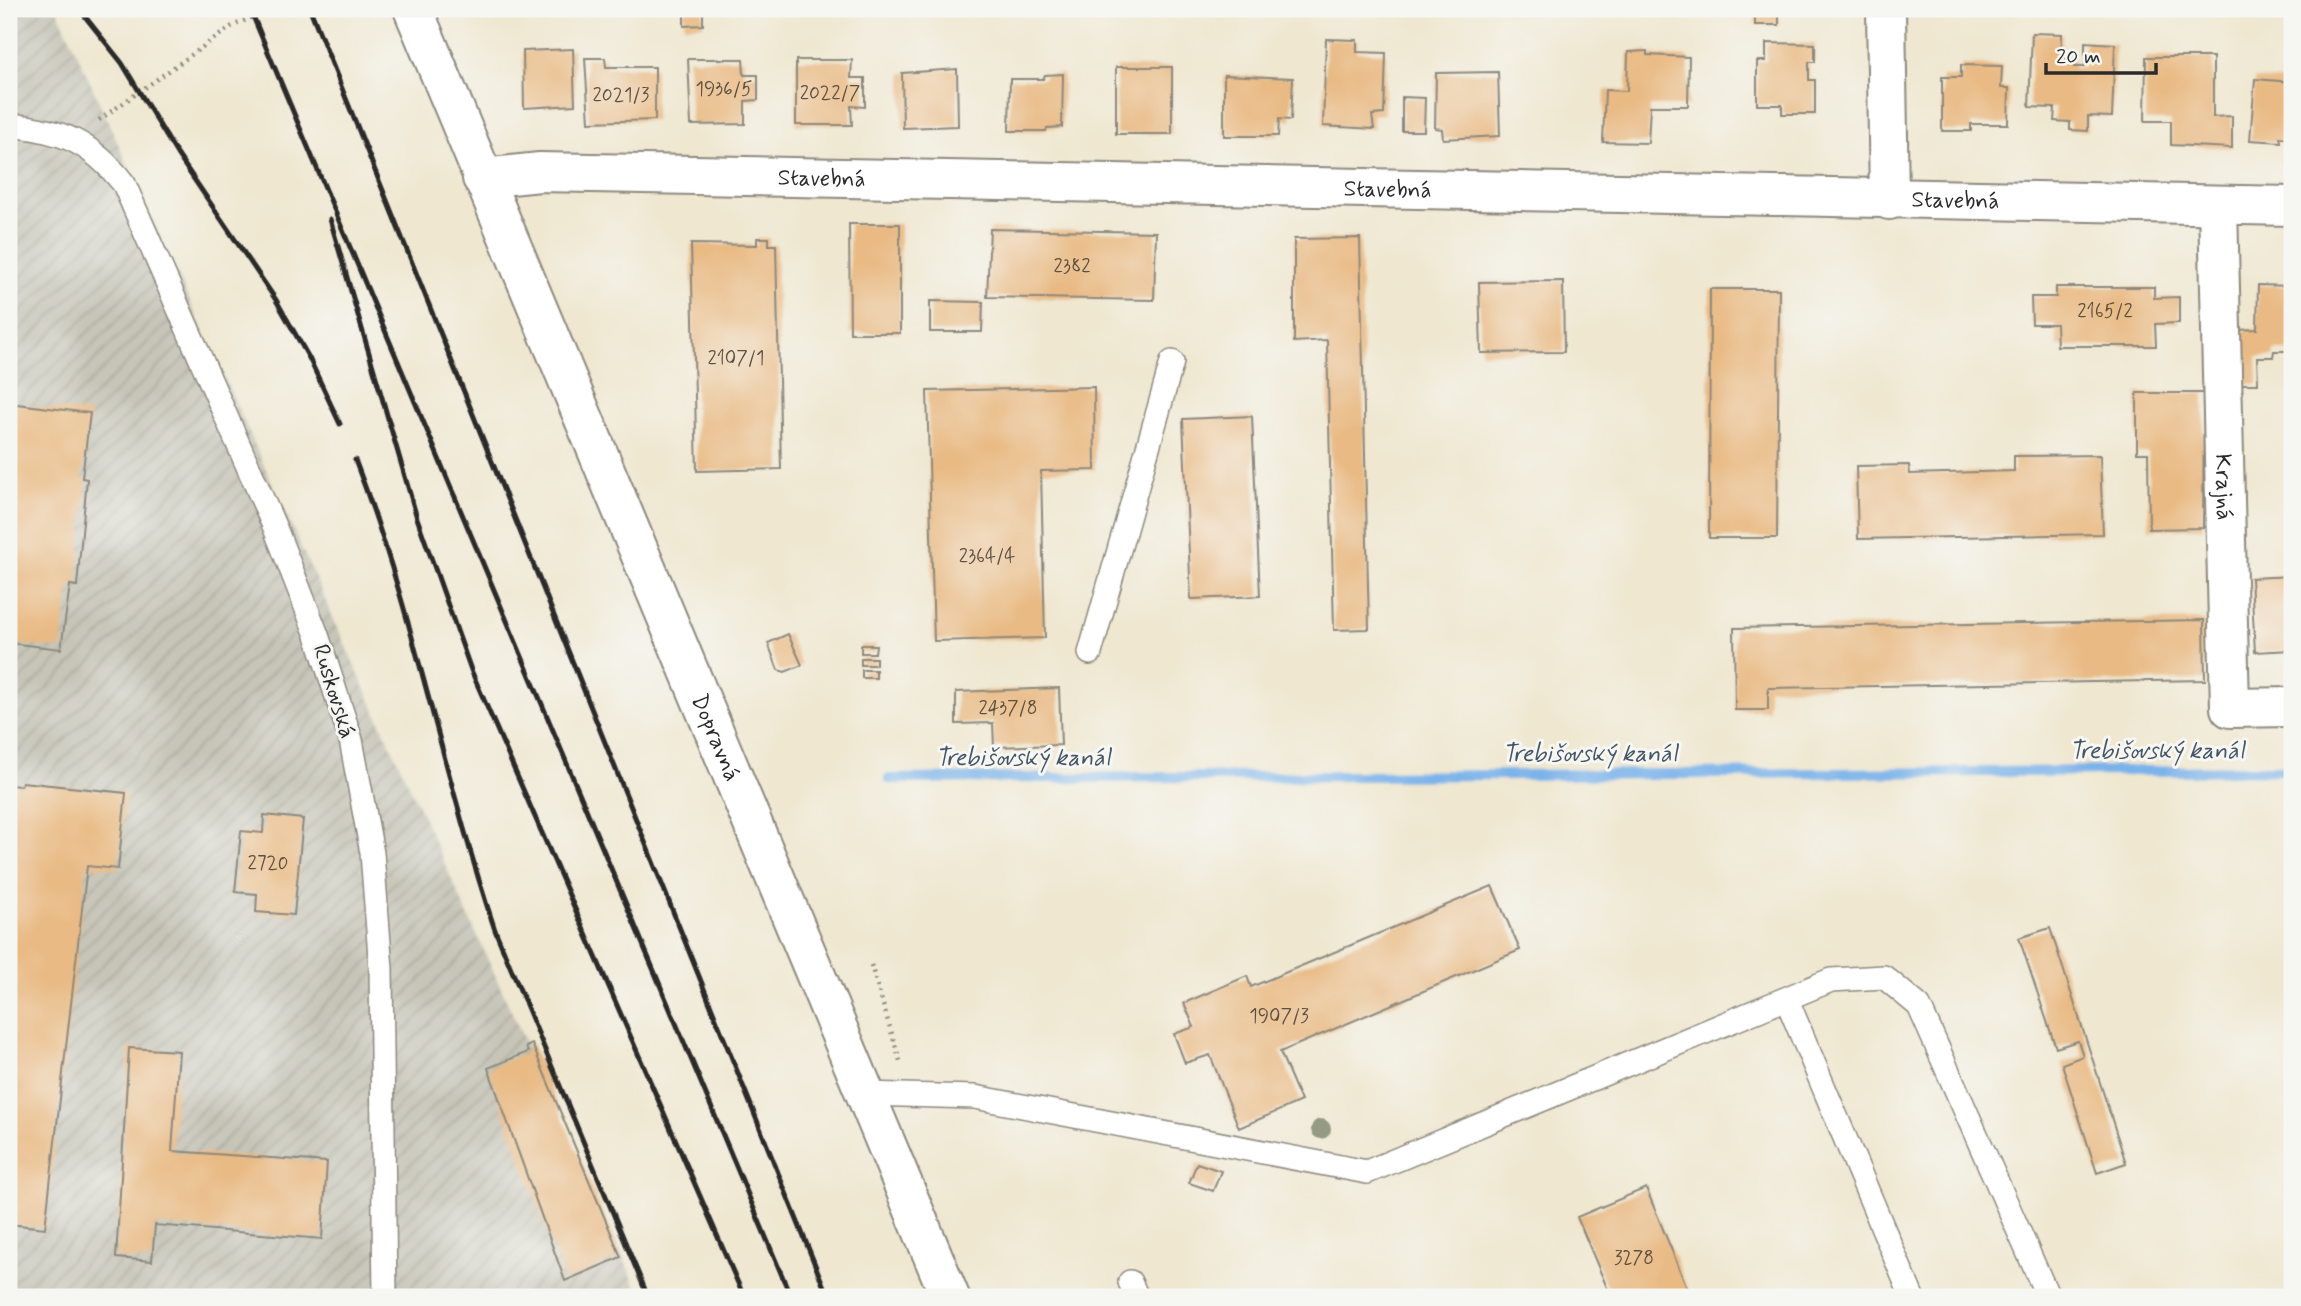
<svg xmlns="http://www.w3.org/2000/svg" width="2301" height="1306" font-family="Mynerve,sans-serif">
<defs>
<pattern id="industrial-furrows" width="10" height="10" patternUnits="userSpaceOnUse" patternTransform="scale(1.75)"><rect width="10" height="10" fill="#c6c5b8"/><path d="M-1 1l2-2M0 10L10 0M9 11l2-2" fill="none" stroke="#aaa99e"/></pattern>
</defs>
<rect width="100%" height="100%" fill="#f6f6f2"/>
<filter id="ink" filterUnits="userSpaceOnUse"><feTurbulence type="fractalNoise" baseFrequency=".0143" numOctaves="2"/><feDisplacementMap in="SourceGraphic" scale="14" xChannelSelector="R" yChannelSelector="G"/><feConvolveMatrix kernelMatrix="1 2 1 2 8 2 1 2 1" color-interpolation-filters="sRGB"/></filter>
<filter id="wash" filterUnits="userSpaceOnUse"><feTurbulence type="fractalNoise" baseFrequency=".00686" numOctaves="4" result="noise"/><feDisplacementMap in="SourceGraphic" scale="28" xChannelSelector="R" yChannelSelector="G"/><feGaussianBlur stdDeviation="1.57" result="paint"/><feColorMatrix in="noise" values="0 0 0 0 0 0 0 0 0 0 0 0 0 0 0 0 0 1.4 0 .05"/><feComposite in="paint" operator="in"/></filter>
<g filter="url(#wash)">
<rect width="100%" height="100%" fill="#efe7d0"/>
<path fill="url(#industrial-furrows)" d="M9 9H57L641 1297H9Z"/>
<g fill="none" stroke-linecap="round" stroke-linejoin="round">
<path stroke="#7ab3ea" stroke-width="10" d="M889 779 2292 770"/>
</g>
<g id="blocks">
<path fill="#e9ba83" d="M684 9H703V25L684 26Z
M1755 9H1779V25H1755Z
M2032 33 2062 34 2061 58 2073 59 2074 67H2085V42L2115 44 2112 117 2088 116V131L2070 130V122L2054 121 2055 108 2029 107Z
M1326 39 1357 40V52L1386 53 1384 114 1372 115 1374 129 1323 126Z
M1766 43 1815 44V62H1809V80H1815V114H1782V105H1757V61H1766Z
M573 49 575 105 524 108 523 51Z
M1647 51V55L1689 57 1688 106H1650L1648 143 1603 142 1605 90 1627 91 1628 52Z
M2146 57H2213V117L2232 116V148L2171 145V121H2145Z
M585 58H605L606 67H655V120L589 122Z
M688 59H743L744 75H758V100L745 101V124L691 125Z
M796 60H852L851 78H865V107L851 106 852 125H796Z
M1961 65 2002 66 2001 88H2009L2008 124H1971V131H1942V77H1961Z
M1116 67H1172V134H1116Z
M957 69 958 126 903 128 902 73Z
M1498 72 1500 136 1443 139 1442 129 1435 128 1436 73Z
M1063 74 1062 127 1047 128 1046 131H1009L1010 79H1043L1045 75Z
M1224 75 1293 78 1291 120 1279 119 1278 136H1224Z
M2255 79 2292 82V139L2280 137 2281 142 2250 140Z
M1402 97 1425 98 1424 131H1402Z
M849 224H900V333H850Z
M990 229 1156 232 1154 300 987 297Z
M757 238H769V245H776L781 469 697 471 691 244 757 245Z
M1360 238 1369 629 1334 630 1327 340 1294 342V239Z
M1563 281 1564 352 1481 353 1479 282Z
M2258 285 2292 286V351H2274L2273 357H2257L2258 384H2238L2237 330 2257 329Z
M2056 287H2154V298L2179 297V323L2155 324 2156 346H2057L2056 324H2032L2031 297H2056Z
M1710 289H1779L1777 538H1709Z
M930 301 983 302 982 332H930Z
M1094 387 1095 470 1041 471 1045 638 934 641 927 391Z
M2137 393H2204L2203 528 2149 529 2148 453H2137Z
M9 403 90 413 82 478 87 479 77 586 70 585 61 649 9 643Z
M1252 416 1260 596 1191 599 1183 419Z
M2100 455 2103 534 1858 539 1856 466 1909 465 1910 474 2014 471V456Z
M2292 576V650L2255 652 2251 578Z
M2204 620 2205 680 1768 688V710H1735L1734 628Z
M788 634 802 665 785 672 778 670 768 643Z
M861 645H876L875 653H861Z
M861 658H876V665H861Z
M862 670H876V678H862Z
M1059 688 1061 745 994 747 993 723 956 724V692Z
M22 782 126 793 118 869 87 866 45 1228 9 1224V785L21 786Z
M264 815 303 819 294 915 256 912 257 894 235 892 241 831 263 833Z
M1492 886 1520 950 1280 1052 1301 1101 1239 1128 1210 1055 1185 1063 1174 1034 1194 1027 1184 1003 1247 976 1251 987Z
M2050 928 2126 1163 2097 1173 2062 1064 2083 1056 2078 1041 2056 1048 2019 938Z
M532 1044 621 1257 565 1281 488 1068 528 1052 526 1047Z
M129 1048 179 1051 172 1151 327 1162 322 1239 155 1225 152 1261 116 1258Z
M1197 1163 1221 1171 1213 1191 1189 1183Z
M1646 1188 1691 1297H1611L1577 1217Z"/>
</g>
</g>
<g filter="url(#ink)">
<use href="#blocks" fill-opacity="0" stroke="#8d897e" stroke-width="2"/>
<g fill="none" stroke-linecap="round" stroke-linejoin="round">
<defs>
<path id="service" d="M9 125C62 130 91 142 124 184L275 528 317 635 351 740 372 853 381 969 385 1297
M1090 653 1172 362
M1787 1000 1912 1297
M865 1094 975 1097 1367 1172 1831 980 1884 977 1919 1006 2048 1297
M1130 1282 1137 1297"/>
<g id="minor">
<path d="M1886 9 1889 200"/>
<path id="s1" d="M482 178 540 172 2292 206"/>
<path id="s2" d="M2218 205 2230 708 2292 707"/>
</g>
<g id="tertiary">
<path id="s3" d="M413 9 950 1297"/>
</g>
</defs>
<use href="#service" stroke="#8d897e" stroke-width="26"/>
<use href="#minor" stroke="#8d897e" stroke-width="42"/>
<use href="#tertiary" stroke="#8d897e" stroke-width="42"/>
<path stroke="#8d897e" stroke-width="4.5" stroke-dasharray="2 5" stroke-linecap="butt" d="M99 120 231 27 269 9
M871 965 901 1064"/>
<use href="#service" stroke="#fff" stroke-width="23"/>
<use href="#minor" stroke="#fff" stroke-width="38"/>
<use href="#tertiary" stroke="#fff" stroke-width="38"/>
<path stroke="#2b2b2b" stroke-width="5" d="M79 9 122 63 177 154 276 300 309 358 340 424
M250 9 791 1297
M310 9 828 1297
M330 219 417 518 471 670 744 1297
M355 460C414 613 443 775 495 930L648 1297"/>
</g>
<circle fill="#949b84" cx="1321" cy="1129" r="10"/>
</g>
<g text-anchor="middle" stroke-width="6" stroke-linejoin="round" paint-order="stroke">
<g font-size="19" fill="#5a4f41">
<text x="724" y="95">1936/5</text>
<text x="830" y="99">2022/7</text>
<text x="621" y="101">2021/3</text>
<text x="1072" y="272">2382</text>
<text x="2105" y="317">2165/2</text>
<text x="736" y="364">2107/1</text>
<text x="987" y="562">2364/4</text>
<text x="1008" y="714">2437/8</text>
<text x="268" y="869">2720</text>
<text x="1279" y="1022">1907/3</text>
<text x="1634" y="1264">3278</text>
</g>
<g font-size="23" fill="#2b2b2b" stroke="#f6f6f2">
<text dy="8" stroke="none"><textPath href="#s1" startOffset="340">Stavebná</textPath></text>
<text dy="8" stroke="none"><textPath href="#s1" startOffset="906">Stavebná</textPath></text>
<text dy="8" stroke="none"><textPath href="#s1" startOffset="1474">Stavebná</textPath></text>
<text dy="8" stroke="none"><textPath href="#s2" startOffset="282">Krajná</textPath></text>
<text transform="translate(335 691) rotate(73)" y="8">Ruskovská</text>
<text dy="8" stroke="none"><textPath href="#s3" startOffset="789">Dopravná</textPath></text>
</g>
<g font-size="24" font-style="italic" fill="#435464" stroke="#f6f6f2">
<text x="2157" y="758">Trebišovský kanál</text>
<text x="1590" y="761">Trebišovský kanál</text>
<text x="1023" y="765">Trebišovský kanál</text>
</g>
</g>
<rect width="2301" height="1306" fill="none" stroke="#f6f6f2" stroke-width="35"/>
<path d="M2046 63v10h110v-10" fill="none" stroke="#2b2b2b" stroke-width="3.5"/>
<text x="2056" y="63" font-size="21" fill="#2b2b2b" stroke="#f6f6f2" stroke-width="5" paint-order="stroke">20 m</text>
</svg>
